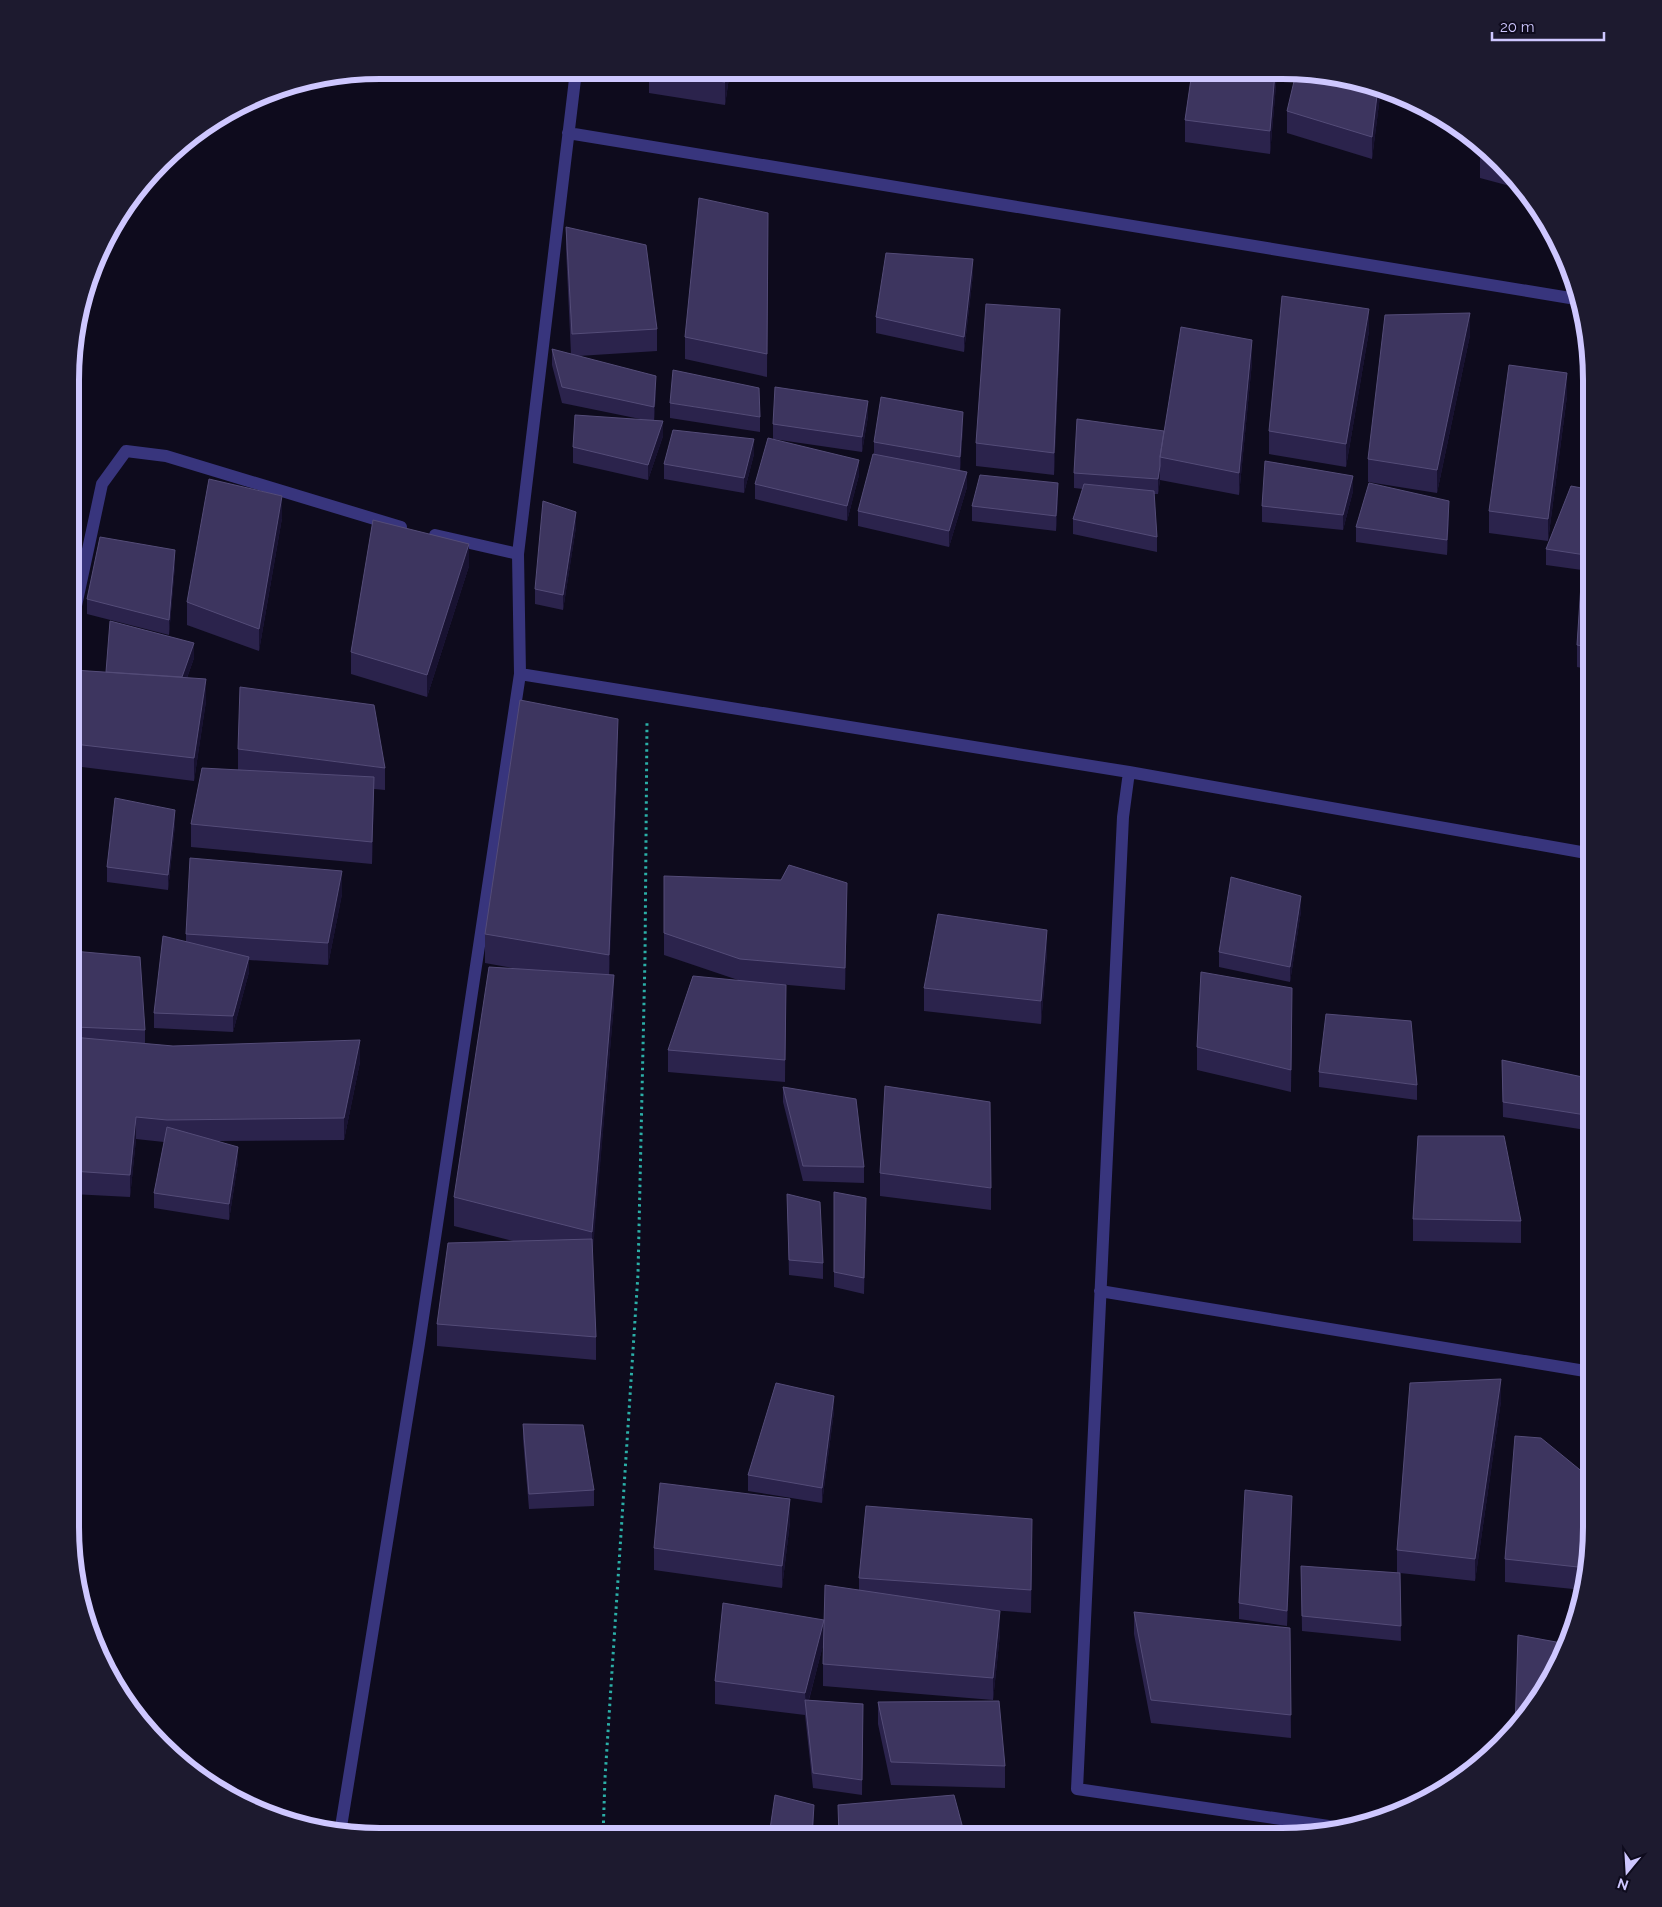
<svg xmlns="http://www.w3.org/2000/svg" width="1662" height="1907" font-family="Raleway,sans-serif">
<rect width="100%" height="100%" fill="#0e0b1d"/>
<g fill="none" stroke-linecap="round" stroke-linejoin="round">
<path stroke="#2bafa7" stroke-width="3" stroke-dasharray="2.5 4" stroke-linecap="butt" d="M603 1836 605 1778 638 1274 645 957 647 721"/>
<path stroke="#38357d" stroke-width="12" d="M568 133 1582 300
M435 535 518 554
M74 615 102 484 126 451 166 456 401 527
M520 674 1129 772 1592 854
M1129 772 1123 817 1077 1789 1342 1828
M1100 1291 1591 1372
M340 1833 419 1344 520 674 518 554 576 71"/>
</g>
<path fill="#2b234c" d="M649 71H730L725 105 649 93Z
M1108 72H1180V78L1108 81Z
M1192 72 1277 73 1270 154 1185 142V120Z
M1323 73 1381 88 1372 159 1287 133V111Z
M1483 147 1515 175 1525 190 1480 178V156Z
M768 213 767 377 685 359V337Z
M566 227 657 329V351L578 356 656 391 654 421 663 436 648 480 573 463V447L645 420 562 403 552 365V349L571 354 566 249Z
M973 274 964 352 876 333V317Z
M1060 331 1054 475 976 466V443Z
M1369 331 1346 467 1269 454V431Z
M1470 335 1437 493 1368 482V459Z
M1252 362 1239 495 1160 480 1158 494H1154L1157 537V552L1073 534V519L1083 489 1074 488V473L1164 431Z
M1567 396 1548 541 1489 533V511Z
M670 403 760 417V432L670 418Z
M868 416 862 452 773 439V424Z
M963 427 960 471 967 487 949 547 858 526V511L874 454V442Z
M754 454 744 493 664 479V464Z
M859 475 847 521 755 499V484Z
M1592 490V670L1577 667V645L1582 570 1546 565V549Z
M1353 491 1343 530 1262 522V506Z
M1058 499 1056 531 972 521V506Z
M1449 516 1447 555 1356 542V527Z
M282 518 259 651 187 625V602Z
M576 527 563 610 535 604V589Z
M175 565 169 635 87 614V599Z
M469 566 427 697 351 674V652Z
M194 658 187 678 206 701 194 781 74 766V670L106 672Z
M618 748 609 975 614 1004 592 1254 596 1337V1360L437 1346V1324L513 1241 454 1226V1197L518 969 485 963V934Z
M238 749 385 768V790L374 789 372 864 191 847V824L238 770Z
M175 825 168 890 107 882V867Z
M664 876 847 905 845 990 766 983 786 985 785 1082 668 1072V1050L738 980 664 955Z
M342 894 328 965 249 960V972L233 1032 154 1028V1013L186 941V934Z
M1301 911 1290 982 1219 967V952Z
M73 951 145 1030V1044L360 1062 344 1140 219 1141 238 1162 229 1220 154 1208V1193L164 1142 136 1139 130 1197 72 1194V1037H75L73 993Z
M1047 952 1041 1024 924 1011V988Z
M1292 1010 1291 1092 1197 1070V1047Z
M1502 1060 1592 1079V1131L1503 1117Z
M1319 1072 1417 1085V1100L1319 1087Z
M783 1087 864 1167V1183L803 1181 783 1102Z
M880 1173 991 1188V1210L880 1196Z
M834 1192 866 1213 864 1294 834 1287Z
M787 1194 823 1263V1279L789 1275Z
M1413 1219 1521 1221V1243L1413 1241Z
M1501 1401 1475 1581 1400 1573 1401 1641 1302 1631 1301 1566 1397 1573V1550Z
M834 1411 822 1503 748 1491V1475Z
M523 1424 594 1490V1506L529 1509 523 1439Z
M1292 1511 1287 1626 1239 1619V1603Z
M790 1522 782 1588 654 1570V1548Z
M1032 1541 1031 1613 991 1610 1000 1634 993 1700 823 1686V1645L809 1700 863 1704 862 1795 813 1788 805 1715 715 1704V1681L824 1620 859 1590V1578Z
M1591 1548 1583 1590 1505 1582V1559Z
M1134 1612 1290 1628 1291 1738 1151 1723 1134 1634Z
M878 1702 1005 1766V1788L891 1785 878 1724Z"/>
<path fill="#181231" d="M727 71H730L725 105V82Z
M1275 73H1277L1270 154V131Z
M1378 87 1381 88 1372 159V137Z
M973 259V274L964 352V337Z
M1060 309V331L1054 475V453Z
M1369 309V331L1346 467V444Z
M1470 313V335L1437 493V470Z
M1252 340V362L1239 495V473Z
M1567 373V396L1548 541V519Z
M656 376V391L654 422V407Z
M868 401V416L862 452V437Z
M963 412V427L960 472V457Z
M663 421V436L648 480V465Z
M754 439V454L744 493V478Z
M859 460V475L847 521V506Z
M1160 466V480L1158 494V479Z
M967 472V487L949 547V531Z
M1353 476V491L1343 530V515Z
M1058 483V499L1056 531V516Z
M282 496V518L259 651V629Z
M1449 501V516L1447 555V540Z
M576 512V527L563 610V595Z
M469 544V566L427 697V675Z
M175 550V565L169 635V620Z
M194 643V658L179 700V685Z
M206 679V701L194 781V758Z
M618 719V748L609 984V955Z
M374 777V799L372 864V842Z
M175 810V825L168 890V875Z
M342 871V894L328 965V943Z
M847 883V905L845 990V968Z
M1301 896V911L1290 982V967Z
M1047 930V952L1041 1024V1001Z
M249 957V972L233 1032V1016Z
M614 975V1004L592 1261V1232Z
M1292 988V1010L1291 1092V1070Z
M360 1040V1062L344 1140V1118Z
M136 1117V1139L130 1197V1175Z
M238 1147V1162L229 1220V1204Z
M866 1198V1213L864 1294V1278Z
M1501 1379V1401L1475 1581V1559Z
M834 1396V1411L822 1503V1488Z
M1292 1496V1511L1287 1626V1611Z
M790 1499V1522L782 1588V1566Z
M1032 1519V1541L1031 1613V1590Z
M1000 1611V1634L993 1700V1678Z
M824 1620V1642L806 1710 805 1693Z
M814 1805V1821L813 1836H812Z"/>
<path fill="#3d355f" stroke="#544c78" d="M649 71H727L725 82Z
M1192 72 1275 73 1270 131 1185 120Z
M1296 73H1323L1378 87 1372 137 1287 111Z
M1483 147 1498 160 1480 156Z
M699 198 768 213 767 354 685 337Z
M566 227 646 245 657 329 572 334Z
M886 253 973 259 964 337 876 317Z
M1282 296 1369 309 1346 444 1269 431Z
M986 304 1060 309 1054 453 976 443Z
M1470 313 1437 470 1368 459 1385 315Z
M1181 327 1252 340 1239 473 1160 457Z
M552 349 656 376 654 407 562 387Z
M1509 365 1567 373 1548 519 1489 511Z
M673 370 759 388 760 417 670 403Z
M775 387 868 401 862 437 773 424Z
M881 397 963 412 960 457 874 442Z
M575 415 663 421 648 465 573 447Z
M1077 419 1164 431 1160 457V466L1158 479 1074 473Z
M673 430 754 439 744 478 664 464Z
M768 438 859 460 847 506 755 484Z
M873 454 967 472 949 531 858 511Z
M1265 461 1353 476 1343 515 1262 506Z
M980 475 1058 483 1056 516 972 506Z
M209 479 282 496 259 629 187 602Z
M1369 483 1449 501 1447 540 1356 527Z
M1084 484 1154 491 1157 537 1073 519Z
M1571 486 1592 490V556L1546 549Z
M543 501 576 512 563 595 535 589Z
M373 520 469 544 427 675 351 652Z
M100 537 175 550 169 620 87 599Z
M1582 569 1592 570V648L1577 645Z
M110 621 194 643 182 677 106 672Z
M74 670 206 679 194 758 74 744Z
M240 687 374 705 385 768 238 749Z
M520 700 618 719 609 955 485 934Z
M202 768 374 777 372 842 191 824Z
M115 798 175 810 168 875 107 867Z
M190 858 342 871 328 943 186 934Z
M789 865 847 883 845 968 740 959 664 933V876L781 880Z
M1231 877 1301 896 1290 967 1219 952Z
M938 914 1047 930 1041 1001 924 988Z
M163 936 249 957 233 1016 154 1013Z
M73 951 140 957 145 1030 75 1027 73 979Z
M489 967 614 975 592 1232 454 1197Z
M1201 972 1292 988 1291 1070 1197 1047Z
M693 976 786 985 785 1060 668 1050Z
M1326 1014 1411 1021 1417 1085 1319 1072Z
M72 1037 173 1046 360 1040 344 1118 167 1120 136 1117 130 1175 72 1171Z
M1502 1060 1592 1079V1116L1503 1102Z
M885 1086 990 1102 991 1188 880 1173Z
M783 1087 856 1099 864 1167 803 1166Z
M167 1127 238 1147 229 1204 154 1193Z
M1418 1136H1504L1521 1221 1413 1219Z
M834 1192 866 1198 864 1278 834 1272Z
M787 1194 820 1202 823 1263 789 1260Z
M592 1239 596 1337 437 1324 448 1243Z
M1501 1379 1475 1559 1397 1550 1410 1383Z
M776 1383 834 1396 822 1488 748 1475Z
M523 1424 583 1425 594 1490 529 1494Z
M1515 1436 1541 1438 1590 1478 1591 1506V1548L1587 1568 1505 1559Z
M660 1483 790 1499 782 1566 654 1548Z
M1245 1490 1292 1496 1287 1611 1239 1603Z
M866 1506 1032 1519 1031 1590 859 1578Z
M1301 1566 1400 1573 1401 1626 1302 1616Z
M825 1585 1000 1611 993 1678 823 1664Z
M723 1603 824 1620 805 1693 715 1681Z
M1134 1612 1290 1628 1291 1715 1151 1700Z
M1518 1635 1567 1644 1540 1699 1515 1730Z
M805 1700 863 1704 862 1780 813 1773Z
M999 1701 1005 1766 891 1762 878 1702Z
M775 1795 814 1805 812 1836H769Z
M954 1795 965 1836H839L838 1805Z"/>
<path d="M0 0H1662V1907H0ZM380 79H1282A301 301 0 0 1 1583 380V1527A301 301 0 0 1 1282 1828H380A301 301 0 0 1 79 1527V380A301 301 0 0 1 380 79Z" fill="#1d1a2f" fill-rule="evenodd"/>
<path fill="none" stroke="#cec7ff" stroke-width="6" d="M380 79H1282A301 301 0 0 1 1583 380V1527A301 301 0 0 1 1282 1828H380A301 301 0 0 1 79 1527V380A301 301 0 0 1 380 79Z"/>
<g transform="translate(1627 1872) rotate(198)" stroke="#0e0b1d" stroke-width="4" paint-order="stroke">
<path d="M0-4L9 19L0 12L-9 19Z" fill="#cec7ff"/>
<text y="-8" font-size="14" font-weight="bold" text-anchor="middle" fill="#cec7ff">N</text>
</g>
<path d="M1492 32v8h112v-8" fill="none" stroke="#cec7ff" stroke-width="2.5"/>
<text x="1500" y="32" font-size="15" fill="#cec7ff" stroke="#0e0b1d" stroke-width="4" paint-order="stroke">20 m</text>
</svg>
